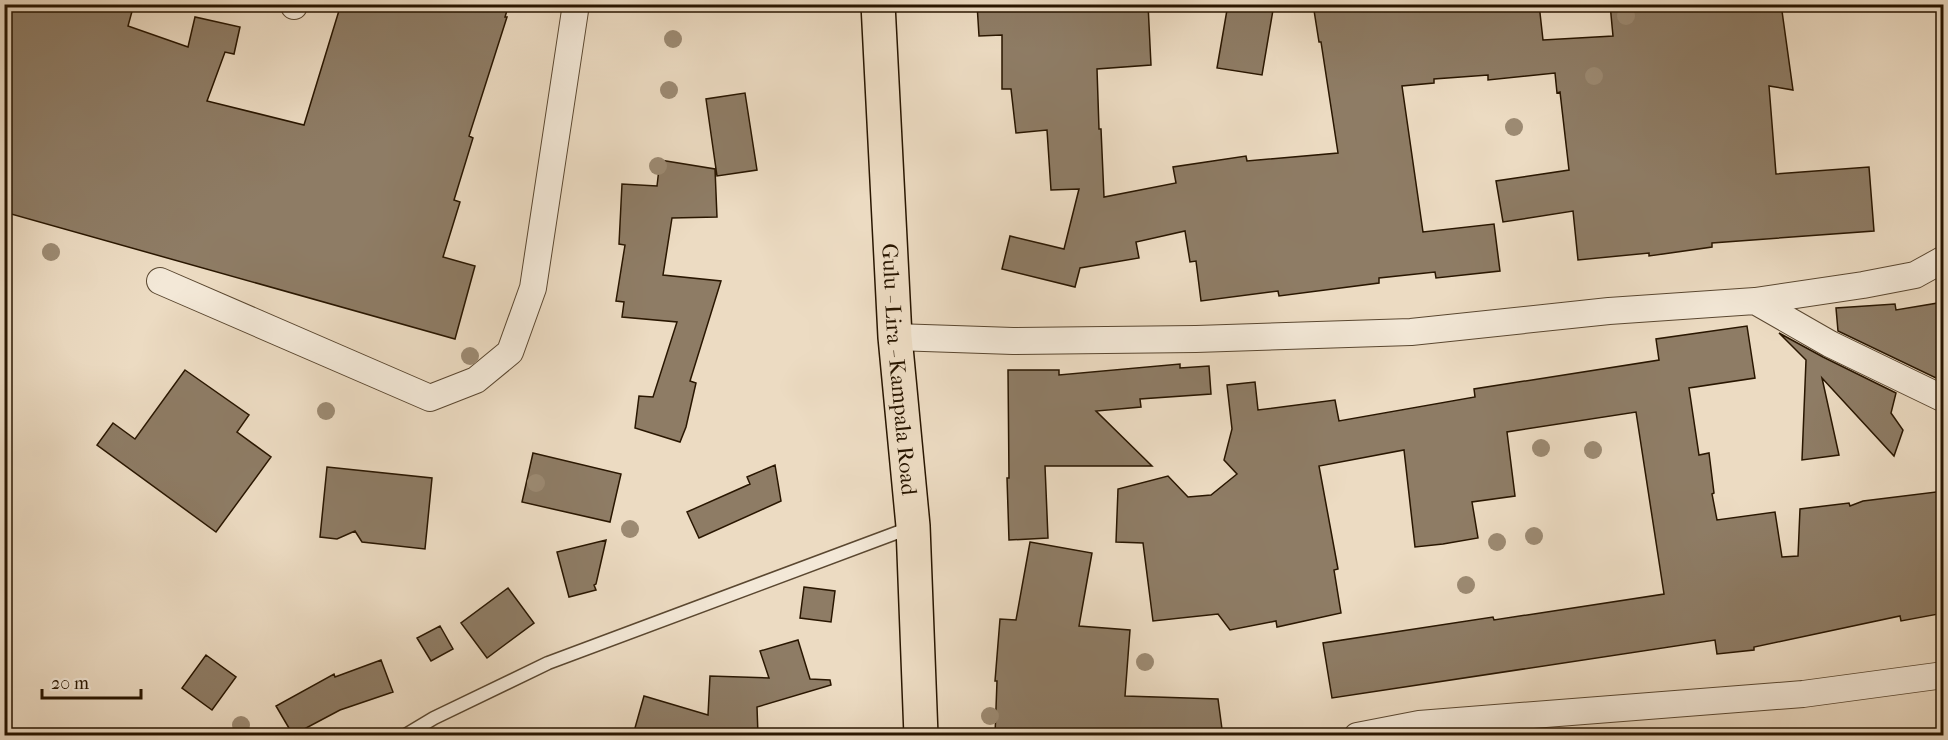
<svg xmlns="http://www.w3.org/2000/svg" width="1948" height="740" font-family="'IM FELL French Canon',serif">
<rect width="100%" height="100%" fill="#ecdbc2"/>
<filter id="stains"><feTurbulence type="fractalNoise" baseFrequency=".00333" numOctaves="4"/><feColorMatrix values="0 0 0 0 .2 0 0 0 0 .09 0 0 0 0 .02 0 0 0 .5 -.17"/></filter>
<radialGradient id="worn" r=".72"><stop offset=".6" stop-color="#630" stop-opacity="0"/><stop offset="1" stop-color="#630" stop-opacity=".3"/></radialGradient>
<path fill="#8e7c65" stroke="#291600" stroke-width="1.5" d="M4 4H134L128 26 188 47 195 17 240 27 234 54 225 52 207 101 304 125 341 4H509L505 17H507L469 136 473 138 454 200 460 202 443 257 475 266 455 339 4 212Z
M977 4H1024L1025 11 1095 6 1094 4H1148L1151 65 1097 69 1099 129H1101L1104 197 1176 183 1173 167 1246 156 1247 161 1338 153 1321 42H1319L1313 4H1539L1543 40 1613 36 1610 4H1781L1793 90 1769 86 1776 174 1869 167 1874 231 1712 243V247L1649 256V253L1578 260 1573 211 1503 222 1496 181 1569 170 1560 92 1557 93 1555 73 1488 80V75L1434 79V83L1402 86 1423 232 1494 224 1500 271 1436 278 1435 272 1379 278V283L1279 296 1278 291 1201 301 1196 261 1190 262 1185 231 1136 242 1139 258 1080 268 1075 287 1002 269 1010 236 1064 249 1079 189 1051 190 1047 130 1016 133 1011 89H1002V35L979 36Z
M1228 4H1274L1262 75 1217 68Z
M745 93 757 170 717 176 706 99Z
M660 160 715 169 717 217 672 218 663 275 721 281 690 381 696 383 686 427 680 442 635 428 639 396 653 397 677 322 622 317 624 302 616 301 625 245 619 244 622 184 657 186Z
M1944 302V377L1936 378 1838 331 1836 308 1895 304 1896 310Z
M1747 326 1755 378 1689 388 1699 455 1709 453 1714 493 1712 494 1717 520 1775 512 1782 557 1798 556 1800 509 1849 503 1850 506 1863 501 1944 491V613L1901 621 1900 616 1754 647V650L1717 654 1715 640 1332 698 1323 643 1493 617 1494 620 1664 594 1636 412 1507 432 1515 496 1472 502 1478 538 1443 544 1415 547 1404 450 1319 466 1338 569 1334 570 1341 613 1277 627 1276 621 1230 630 1218 614 1153 621 1143 543 1116 542 1118 489 1168 476 1188 497 1211 495 1237 474 1224 460 1232 429 1227 385 1255 382 1258 410 1335 400 1339 421 1475 397 1474 389 1659 360 1656 339Z
M1779 333 1823 357 1896 393 1891 413 1903 430 1894 456 1822 378 1839 455 1802 460 1806 360Z
M1180 364V368L1209 366 1211 394 1140 399 1141 407 1096 411 1152 466H1045L1048 538 1009 540 1007 478H1009L1008 370H1059V375Z
M185 370 249 415 237 432 271 457 216 532 97 445 113 423 135 439Z
M533 453 621 474 610 522 522 502Z
M775 465 781 501 699 538 687 512 750 484 747 477Z
M327 467 432 478 425 549 362 542 355 531 337 539 320 537Z
M606 540 596 584 594 585 596 590 569 597 557 552Z
M1030 542 1092 553 1079 626 1130 630 1125 696 1218 699 1222 729 1175 735H995L997 681H995L1000 619 1016 620Z
M804 587 835 591 831 622 800 618Z
M508 588 534 623 487 658 461 623Z
M440 626 453 649 431 661 417 638Z
M798 640 810 679 830 680 831 685 757 707 758 735H633L644 696 708 715 710 676 769 678 760 651Z
M206 655 236 677 212 710 182 688Z
M381 660 393 692 340 710 293 735 276 706 334 674 335 677Z"/>
<g fill="none" stroke-linecap="round" stroke-linejoin="round">
<defs>
<path id="lane" d="M404 736 434 718 548 663 912 527"/>
<path id="street" d="M294 6V4
M160 281 430 398 476 380 510 352 533 288 576 4
M1755 301 1830 344 1944 399
M895 337 1013 341 1196 339 1411 332 1609 311 1755 301 1863 285 1915 275 1944 259
M1357 736 1419 724 1803 694 1944 675"/>
<g id="primary">
<path id="s1" d="M878 4 895 337 913 526 921 736"/>
</g>
</defs>
<use href="#lane" stroke="#5a4730" stroke-width="15"/>
<use href="#street" stroke="#5a4730" stroke-width="28"/>
<use href="#primary" stroke="#291600" stroke-width="36"/>
<use href="#lane" stroke="#f3e8d7" stroke-width="12"/>
<use href="#street" stroke="#f3e8d7" stroke-width="26"/>
<use href="#primary" stroke="#ecdbc2" stroke-width="33"/>
</g>
<g fill="#9c8a72">
<circle cx="1626" cy="16" r="9"/>
<circle cx="673" cy="39" r="9"/>
<circle cx="1594" cy="76" r="9"/>
<circle cx="669" cy="90" r="9"/>
<circle cx="1514" cy="127" r="9"/>
<circle cx="658" cy="166" r="9"/>
<circle cx="51" cy="252" r="9"/>
<circle cx="470" cy="356" r="9"/>
<circle cx="326" cy="411" r="9"/>
<circle cx="1541" cy="448" r="9"/>
<circle cx="1593" cy="450" r="9"/>
<circle cx="536" cy="483" r="9"/>
<circle cx="630" cy="529" r="9"/>
<circle cx="1534" cy="536" r="9"/>
<circle cx="1497" cy="542" r="9"/>
<circle cx="1466" cy="585" r="9"/>
<circle cx="1145" cy="662" r="9"/>
<circle cx="990" cy="716" r="9"/>
<circle cx="241" cy="725" r="9"/>
</g>
<g text-anchor="middle" stroke-width="4.5" stroke-linejoin="round" paint-order="stroke">
<g font-size="22" fill="#291600" stroke="#f3e8d7">
<text dy="8" stroke="none"><textPath href="#s1" startOffset="366">Gulu - Lira - Kampala Road</textPath></text>
</g>
</g>
<rect width="1948" height="740" fill="none" stroke="#ecdbc2" stroke-width="24"/>
<rect x="6" y="6" width="1936" height="728" fill="none" stroke="#291600" stroke-width="3"/>
<rect x="12" y="12" width="1924" height="716" fill="none" stroke="#291600" stroke-width="1.5"/>
<path d="M42 689v9h99v-9" fill="none" stroke="#291600" stroke-width="3"/>
<text x="51" y="689" font-size="18" fill="#291600" stroke="#f3e8d7" stroke-width="4.5" paint-order="stroke">20 m</text>
<rect width="100%" height="100%" filter="url(#stains)"/>
<rect width="100%" height="100%" fill="url(#worn)"/>
</svg>
